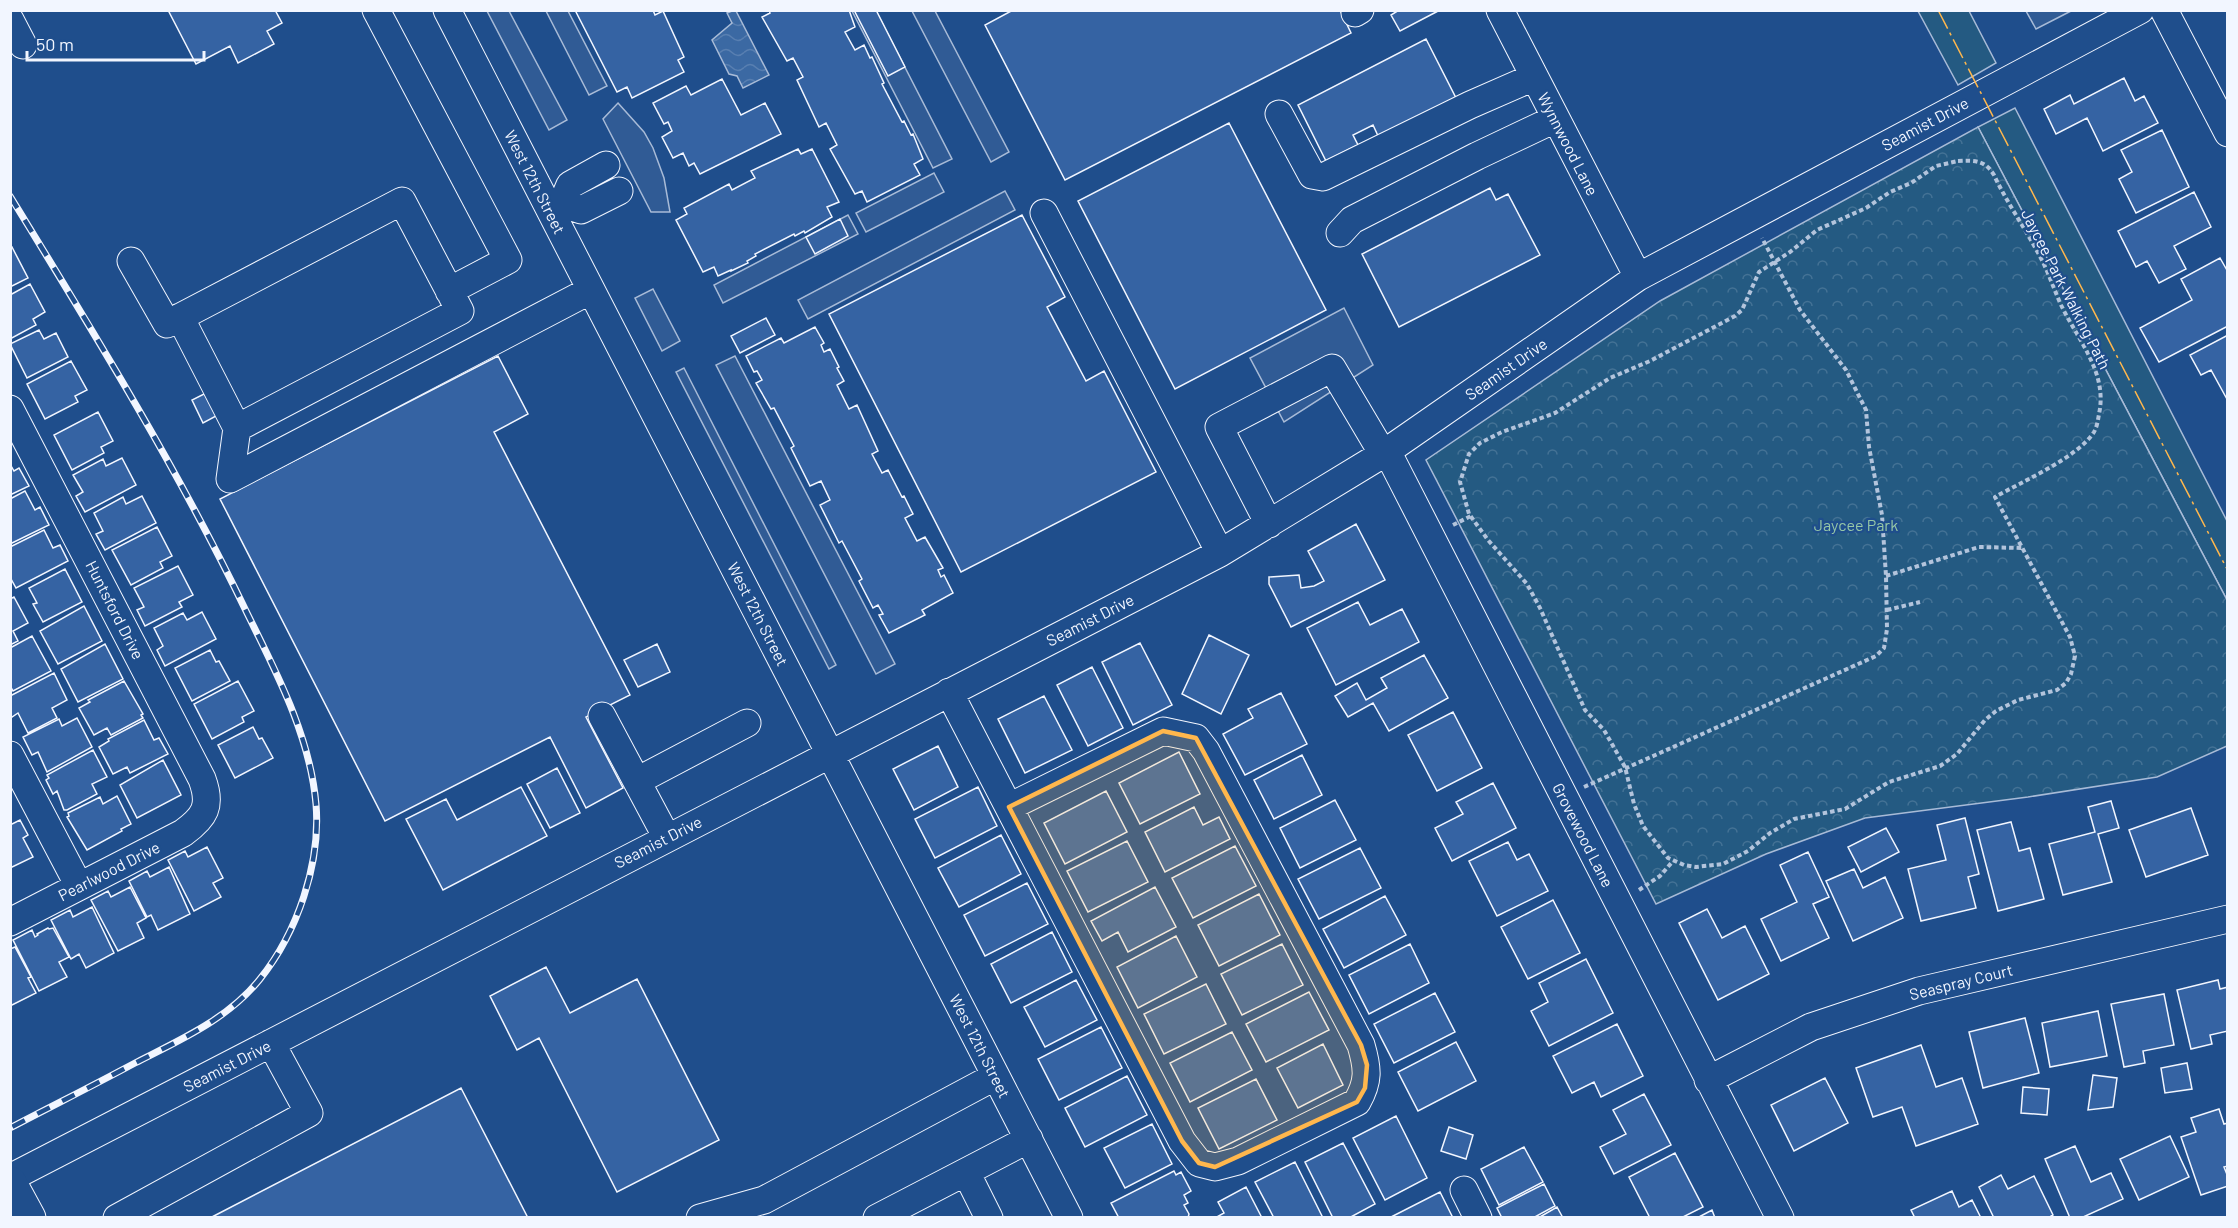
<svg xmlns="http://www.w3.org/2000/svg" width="2238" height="1228" font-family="Barlow,sans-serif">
<defs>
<pattern id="park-crowns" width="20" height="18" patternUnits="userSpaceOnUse" patternTransform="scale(1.5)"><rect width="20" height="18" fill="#245a82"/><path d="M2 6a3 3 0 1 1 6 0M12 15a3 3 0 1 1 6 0" fill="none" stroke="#447295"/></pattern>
<pattern id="water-waves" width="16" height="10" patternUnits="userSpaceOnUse" patternTransform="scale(1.5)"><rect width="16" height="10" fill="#3b69a3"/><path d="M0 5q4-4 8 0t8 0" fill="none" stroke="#587fb1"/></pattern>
</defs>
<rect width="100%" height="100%" fill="#1f4e8c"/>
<path fill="#245a82" stroke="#a8bbd7" stroke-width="1.5" d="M1918 11H1969L1996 63 1958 85Z
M2015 108 2227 521V600L1978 127Z"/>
<path fill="url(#park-crowns)" stroke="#a8bbd7" stroke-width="1.5" d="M1978 127 2227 600V746L2157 777 2028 797 1865 818 1766 854 1656 904 1426 460 1660 301Z"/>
<path fill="#305b95" stroke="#a8bbd7" stroke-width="1.5" d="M487 11H509L567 120 549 130Z
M546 11H568L607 86 589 95Z
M852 11H876L952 159 933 168Z
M912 11H935L1009 152 991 162Z
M2026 11H2071L2036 29Z
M618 103 644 132 653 148 664 178 670 212H651L603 119Z
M934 173 944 192 866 232 856 213Z
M1005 191 1015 210 808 319 798 300Z
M848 215 858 234 723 303 714 285Z
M653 289 680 341 662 351 635 298Z
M1344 308 1373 365 1284 422 1250 358Z
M735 356 895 664 876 674 716 365Z
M684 368 836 665 829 669 676 372Z"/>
<path fill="url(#water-waves)" stroke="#a8bbd7" stroke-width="1.5" d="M732 11H736L769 75 743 88 737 76 729 74 712 40 732 23 727 13Z"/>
<path fill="#3563a3" stroke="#f2f6ff" stroke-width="1.5" d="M168 10H275L282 23 267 31 274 44 238 63 230 46 196 64Z
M575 10H653L655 15 663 11 684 57 678 60 684 72 632 98 627 87 617 92Z
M769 10H849L855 27 845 32 855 50 864 45 870 58 872 57 884 83 882 84 902 122 904 121 911 135 913 134 923 159 914 164 920 175 867 202 862 191 855 194 830 149 837 145 826 123 819 127 797 80 803 77 793 58 787 61 762 17 770 13Z
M854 10H876L905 67 888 76Z
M1013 10H1340L1351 33 1065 180 985 25Z
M1399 10H1440L1400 31 1391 15Z
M1426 39 1456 98 1379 138 1373 125 1353 135 1358 145 1326 161 1298 105Z
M2124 78 2135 101 2144 96 2158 123 2103 151 2087 118 2056 134 2044 109 2070 95 2074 104Z
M722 79 741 115 765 103 781 134 700 174 694 163 689 166 683 153 673 158 662 137 672 131 668 122 664 124 653 103 686 86 691 95Z
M1229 123 1326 310 1175 389 1078 201Z
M2162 130 2189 187 2136 213 2119 179 2132 172 2121 150Z
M798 149 801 154 812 149 839 202 827 207 832 217 805 233 804 231 795 236 794 234 755 254 756 256 747 261 748 263 731 271V270L718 276 714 267 703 272 676 220 687 214 684 208 729 184 732 190 755 178 751 171Z
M1490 188 1496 200 1508 194 1540 255 1399 327 1362 254Z
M2194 192 2211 227 2174 246 2186 269 2159 283 2147 261 2136 267 2118 231Z
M1022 215 1065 297 1047 307 1086 381 1104 371 1156 472 961 572 829 314Z
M840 219 848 236 815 254 806 237Z
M12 247 28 278 10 287V248Z
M2220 258 2228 272V326L2159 362 2140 328 2192 300 2181 279Z
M30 284 45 312 33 319 36 325 10 339V295Z
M766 318 775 335 740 353 731 336Z
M815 327 824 343 821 345 824 352 830 349 839 367 837 368 844 381 837 385 849 409 857 405 878 451 872 454 882 473 888 470 902 497 904 496 913 514 905 518 917 541 925 537 943 568 938 570 941 577 944 575 953 593 922 610 925 615 889 633 879 615 883 614 878 605 873 608 859 581 862 579 842 541 839 543 820 505 830 500 821 481 810 486 791 448 794 446 774 408 771 409 756 383 762 380 757 371 754 372 746 356 781 338 784 343Z
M39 330 44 339 56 333 68 357 27 378 10 344Z
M2228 335V401L2211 370 2201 375 2190 355Z
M498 356 528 414 494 432 630 695 586 717 623 788 586 808 550 737 385 821 220 499Z
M71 361 87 390 75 396 78 402 45 419 27 384Z
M206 393 218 415 203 423 192 400Z
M98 412 113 441 101 447 104 453 72 470 54 435Z
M122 458 136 485 85 512 76 496 83 492 73 475 103 459 106 466Z
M10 464 14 471 19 468 29 486 10 495Z
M25 491 35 510 40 507 49 525 10 544V499Z
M142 496 156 523 105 550 96 534 103 531 94 513 123 497 126 504Z
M1356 524 1385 580 1291 627 1269 584V577L1299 575 1301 588 1314 586 1324 581 1308 551Z
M157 527 172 556 160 562 163 568 131 585 112 550Z
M44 530 53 548 60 545 68 561 16 588 10 577V547Z
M178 566 193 595 179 602 182 607 145 626 137 610 144 607 134 588Z
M65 569 82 602 43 622 33 604 37 603 29 588Z
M14 597 28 623 13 631 18 641 10 645V599Z
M1358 602 1370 625 1402 609 1419 642 1336 685 1307 628Z
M84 606 102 641 58 664 40 631Z
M202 612 216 639 165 666 157 650 163 646 154 628 183 613 187 620Z
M1209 635 1249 655 1221 714 1182 694Z
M32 636 51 671 13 691 10 686V648Z
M1140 643 1172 705 1133 725 1102 662Z
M105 644 123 679 78 702 61 669Z
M657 644 670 672 638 687 624 660Z
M210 650 216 662 219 661 230 681 192 701 175 668Z
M1424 655 1448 698 1389 731 1373 703 1348 717 1335 696 1357 683 1366 700 1387 688 1381 678Z
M1092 667 1123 728 1088 746 1057 685Z
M54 673 67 700 52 708 57 718 28 733 18 713 12 717 10 715V696Z
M124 681 143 714 141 715 143 718 111 735 107 728 94 735 79 708 90 702 88 700Z
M238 681 254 711 242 717 244 722 212 739 194 704Z
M1281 693 1307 744 1245 775 1223 734 1253 718 1248 709Z
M1044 696 1072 750 1025 773 998 719Z
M1453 712 1482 768 1437 791 1408 735Z
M77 718 92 747 47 772 38 752 32 755 23 737 59 719 62 726Z
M144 720 154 740 159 738 168 754 130 773 127 767 113 774 99 747 109 741 108 739Z
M253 727 259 739 262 738 273 758 235 778 218 745Z
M938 746 958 787 914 810 893 769Z
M93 750 107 777 92 784 97 794 67 810H64L57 791 53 794 46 780 49 778 47 775Z
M1179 752 1200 794 1140 824 1119 783Z
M1302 755 1322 795 1274 819 1254 780Z
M163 760 181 795 137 818 120 785Z
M557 768 580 813 550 828 527 784Z
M1493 783 1516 828 1452 861 1435 828 1463 814 1456 802Z
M521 787 547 836 443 890 406 819 446 799 457 820Z
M978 787 997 826 935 858 915 819Z
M1106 791 1127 832 1065 864 1044 823Z
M117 796 131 824 121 829 122 831 87 850 67 817 69 816 68 813 100 797 103 804Z
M1335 800 1356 840 1300 868 1280 828Z
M2111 801 2119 828 2098 834 2112 882 2063 895 2049 844 2095 832 2088 807Z
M1194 807 1203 825 1219 817 1230 839 1165 872 1145 832Z
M2191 808 2208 855 2146 877 2129 830Z
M1965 818 1979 874 1968 877 1976 908 1921 921 1908 869 1946 860 1937 825Z
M20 820 28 835 23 838 33 857 10 868V825Z
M2011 822 2019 851 2030 848 2044 899 1998 911 1977 830Z
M1886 828 1899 852 1861 872 1848 847Z
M1001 835 1021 874 959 907 938 868Z
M1127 841 1148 882 1088 912 1067 871Z
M1508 842 1517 860 1529 854 1548 891 1497 916 1469 861Z
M1235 846 1256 886 1193 918 1172 878Z
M207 847 223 878 213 883 221 897 194 911 168 860 185 851 188 857Z
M1360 848 1381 888 1319 919 1298 879Z
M1808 852 1829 897 1813 904 1829 938 1781 961 1761 919 1797 902 1780 865Z
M169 867 190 914 158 930 151 915 147 917 129 881 147 871 150 877Z
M1854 869 1863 888 1885 877 1903 918 1853 941 1826 881Z
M1027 883 1048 924 985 956 964 915Z
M130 887 146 918 137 923 144 938 118 951 91 900 108 891 111 897Z
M1155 887 1176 927 1128 952 1118 932 1102 941 1091 921Z
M1259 894 1280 935 1219 966 1198 925Z
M1385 896 1406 935 1344 968 1323 929Z
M1553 900 1580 953 1528 979 1501 927Z
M92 907 114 953 86 968 79 954 71 959 51 920 70 910 73 917Z
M1707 909 1722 938 1745 926 1769 974 1718 1000 1679 923Z
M48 928 49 929 53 928 69 957 59 962 67 977 39 991 13 940 32 930 35 937 38 935 37 934Z
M1052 932 1072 972 1011 1003 991 964Z
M1176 936 1197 977 1138 1008 1117 967Z
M1282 944 1303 985 1242 1015 1221 974Z
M1410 944 1429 983 1369 1014 1349 975Z
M15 947 31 977 28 978 36 993 10 1006V949Z
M1586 959 1613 1013 1549 1046 1531 1011 1548 1002 1539 983Z
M546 967 570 1013 637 979 719 1140 617 1192 539 1038 517 1050 490 996Z
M1076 980 1097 1020 1045 1047 1024 1007Z
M2218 980 2220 989 2228 987V1031L2210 1035 2212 1044 2191 1049 2177 990Z
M1206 984 1226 1024 1164 1054 1144 1014Z
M1309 992 1329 1030 1266 1062 1246 1024Z
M1435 993 1455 1032 1394 1063 1374 1024Z
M2164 994 2174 1045 2143 1051 2145 1063 2124 1067 2111 1004Z
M2098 1011 2107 1056 2050 1067 2042 1023Z
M2025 1018 2039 1073 1983 1088 1969 1032Z
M1617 1024 1643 1076 1601 1097 1594 1082 1572 1093 1553 1056Z
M1101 1027 1122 1068 1059 1100 1038 1059Z
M1232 1032 1252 1070 1190 1102 1170 1063Z
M1456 1042 1476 1081 1418 1111 1398 1072Z
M1323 1044 1343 1085 1298 1108 1277 1068Z
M1921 1045 1936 1087 1962 1078 1978 1124 1916 1146 1902 1107 1873 1117 1856 1068Z
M2187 1063 2192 1089 2165 1093 2161 1068Z
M2093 1075 2117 1078 2113 1107 2088 1110Z
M1127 1076 1147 1115 1085 1147 1065 1108Z
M1825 1078 1848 1123 1794 1151 1771 1105Z
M1256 1079 1277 1120 1219 1149 1198 1108Z
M2023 1087 2049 1089 2047 1115 2021 1113Z
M461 1088 528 1218H210Z
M1644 1094 1671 1145 1614 1174 1600 1147 1626 1134 1613 1110Z
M2219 1109 2224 1124 2228 1123V1166L2224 1167 2228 1177V1186L2201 1195 2181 1137 2196 1132 2191 1118Z
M1396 1116 1427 1178 1385 1200 1353 1138Z
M1152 1124 1172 1164 1125 1188 1104 1148Z
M1449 1127 1473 1135 1466 1159 1441 1151Z
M2170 1136 2189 1177 2139 1200 2120 1159Z
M1343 1143 1375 1204 1349 1218H1333L1305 1162Z
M2075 1146 2091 1182 2111 1173 2123 1199 2081 1218H2070L2045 1159Z
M1524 1147 1543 1182 1499 1205 1481 1169Z
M1675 1153 1703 1207 1681 1218H1650L1629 1177Z
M1295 1162 1323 1218H1274L1255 1182Z
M1174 1171 1176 1175 1181 1172 1191 1191 1184 1195 1188 1203 1184 1205 1189 1214 1188 1218H1119L1111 1203Z
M2001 1175 2008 1189 2034 1176 2053 1215 2048 1218H1994L1979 1187Z
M1544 1184 1555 1206 1533 1218H1502L1497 1208Z
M1246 1187 1262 1218H1215L1224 1213 1218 1202Z
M1952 1191 1959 1207 1972 1200 1981 1218H1915L1911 1210Z
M1440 1192 1453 1218H1391V1217Z
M1557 1207 1563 1218H1538Z
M1712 1210 1715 1218H1697Z"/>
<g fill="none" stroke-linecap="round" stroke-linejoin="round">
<defs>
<path id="minor" d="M376 10 508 260 449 291
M447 10 1069 1218
M1500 10 1638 277
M2164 10 2228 133
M1355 13 1360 10
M10 20 23 45
M1279 114 1312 175 1323 177 1470 105 1534 77
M562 204 581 210 619 191
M550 210 562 204 570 185 606 165
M1044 213 1220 553
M1340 233 1352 220 1477 156 1555 119
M131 261 167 324 402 201 460 311 237 428
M180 317 237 428 230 479
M10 409 202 779C212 806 205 817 183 833L10 922
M1387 451 1780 1218
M230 479 591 290
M1269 524 1219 427 1332 368 1383 454
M949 692 1182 1141 1199 1163 1215 1167 1238 1161 1357 1102C1369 1081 1368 1069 1361 1045L1206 751 1196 738 1163 731 1009 807
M602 716 667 838
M10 755 79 886
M637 781 747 723
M1708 1080 1811 1027 1919 991 2228 919
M966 1172 989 1218
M10 1178 1220 553 1383 454 1638 277 2140 10
M1464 1190 1478 1218
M117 1218 309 1113 271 1043
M700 1218 764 1200 996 1076
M877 1218 1029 1139"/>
<path id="major" d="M10 1183 29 1218"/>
</defs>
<use href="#minor" stroke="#f2f6ff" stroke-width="29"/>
<use href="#major" stroke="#f2f6ff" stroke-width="35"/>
<path stroke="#b3c4dc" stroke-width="4" stroke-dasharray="4.5 3" stroke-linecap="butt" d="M1958 161C1974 160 1985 160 1994 175 2006 201 2023 225 2037 251 2047 268 2053 287 2061 305 2078 340 2108 373 2099 414 2098 420 2097 427 2094 432 2077 458 2023 481 1995 497L2070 637 2075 656 2071 674 2066 683 2057 690 2018 700 1996 711 1985 720 1957 754 1940 766 1889 782 1845 809 1794 819 1770 833 1748 851 1723 864 1696 867 1684 865 1668 858 1643 826 1634 804 1625 767 1604 730 1585 710 1540 608 1527 584 1488 540 1469 514 1460 482 1469 454 1480 443 1502 432 1555 413 1610 378 1650 361 1735 316 1742 310 1759 272 1790 252 1817 230 1866 208 1890 192 1911 183 1936 166Z
M1453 525 1471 516
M1886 576 1979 547 2022 548
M1887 610 1920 602
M1584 787 1876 656 1884 648 1887 629 1886 576 1882 515 1869 447 1866 410 1846 370 1800 310 1762 238
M1639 890 1660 876 1673 861"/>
<use href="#minor" stroke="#1f4e8c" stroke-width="27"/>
<use href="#major" stroke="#1f4e8c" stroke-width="33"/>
<defs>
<path id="rail" d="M10 196C94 333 178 469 247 613 277 674 310 736 316 804 321 864 297 933 260 979 228 1019 180 1040 135 1063 94 1085 52 1106 10 1128"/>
</defs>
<use href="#rail" stroke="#f2f6ff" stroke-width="7"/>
<use href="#rail" stroke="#1f4e8c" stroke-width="4.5" stroke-dasharray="14" stroke-linecap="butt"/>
<path stroke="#ffb74d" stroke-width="1.5" stroke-dasharray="21 4.5 3 4.5" stroke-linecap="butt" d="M1938 10 2228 571"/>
</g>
<path fill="#ffb74d" fill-opacity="0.2" stroke="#ffb74d" stroke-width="4.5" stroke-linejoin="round" d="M1163 731 1196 738 1361 1045 1367 1065 1365 1088 1357 1102 1215 1167 1199 1163 1182 1141 1009 807Z"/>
<g text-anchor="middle" stroke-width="4.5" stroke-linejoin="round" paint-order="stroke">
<g font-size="16" fill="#f2f6ff" stroke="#1f4e8c">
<text transform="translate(1925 124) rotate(-28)" y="6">Seamist Drive</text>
<text transform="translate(1568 144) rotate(63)" y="6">Wynnwood Lane</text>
<text transform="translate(535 182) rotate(63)" y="6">West 12th Street</text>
<text transform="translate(2066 289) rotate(63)" y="6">Jaycee Park Walking Path</text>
<text transform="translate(1506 369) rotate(-35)" y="6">Seamist Drive</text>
<text transform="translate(115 610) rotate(63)" y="6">Huntsford Drive</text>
<text transform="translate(758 614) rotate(63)" y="6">West 12th Street</text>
<text transform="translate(1090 620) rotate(-27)" y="6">Seamist Drive</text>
<text transform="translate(1583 835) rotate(63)" y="6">Grovewood Lane</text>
<text transform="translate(658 842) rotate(-27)" y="6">Seamist Drive</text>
<text transform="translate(109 871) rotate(-27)" y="6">Pearlwood Drive</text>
<text transform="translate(1961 982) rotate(-14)" y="6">Seaspray Court</text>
<text transform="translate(980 1046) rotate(63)" y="6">West 12th Street</text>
<text transform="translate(227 1066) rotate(-27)" y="6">Seamist Drive</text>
</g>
<g font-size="16" fill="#97c8a6" stroke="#1f4e8c">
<text x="1856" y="531">Jaycee Park</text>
</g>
</g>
<rect width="2238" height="1228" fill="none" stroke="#f2f6ff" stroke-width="24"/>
<path d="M27 51v9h177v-9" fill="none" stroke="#f2f6ff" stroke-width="3"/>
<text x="36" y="51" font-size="18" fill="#f2f6ff" stroke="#1f4e8c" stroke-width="4.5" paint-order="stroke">50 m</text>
</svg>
